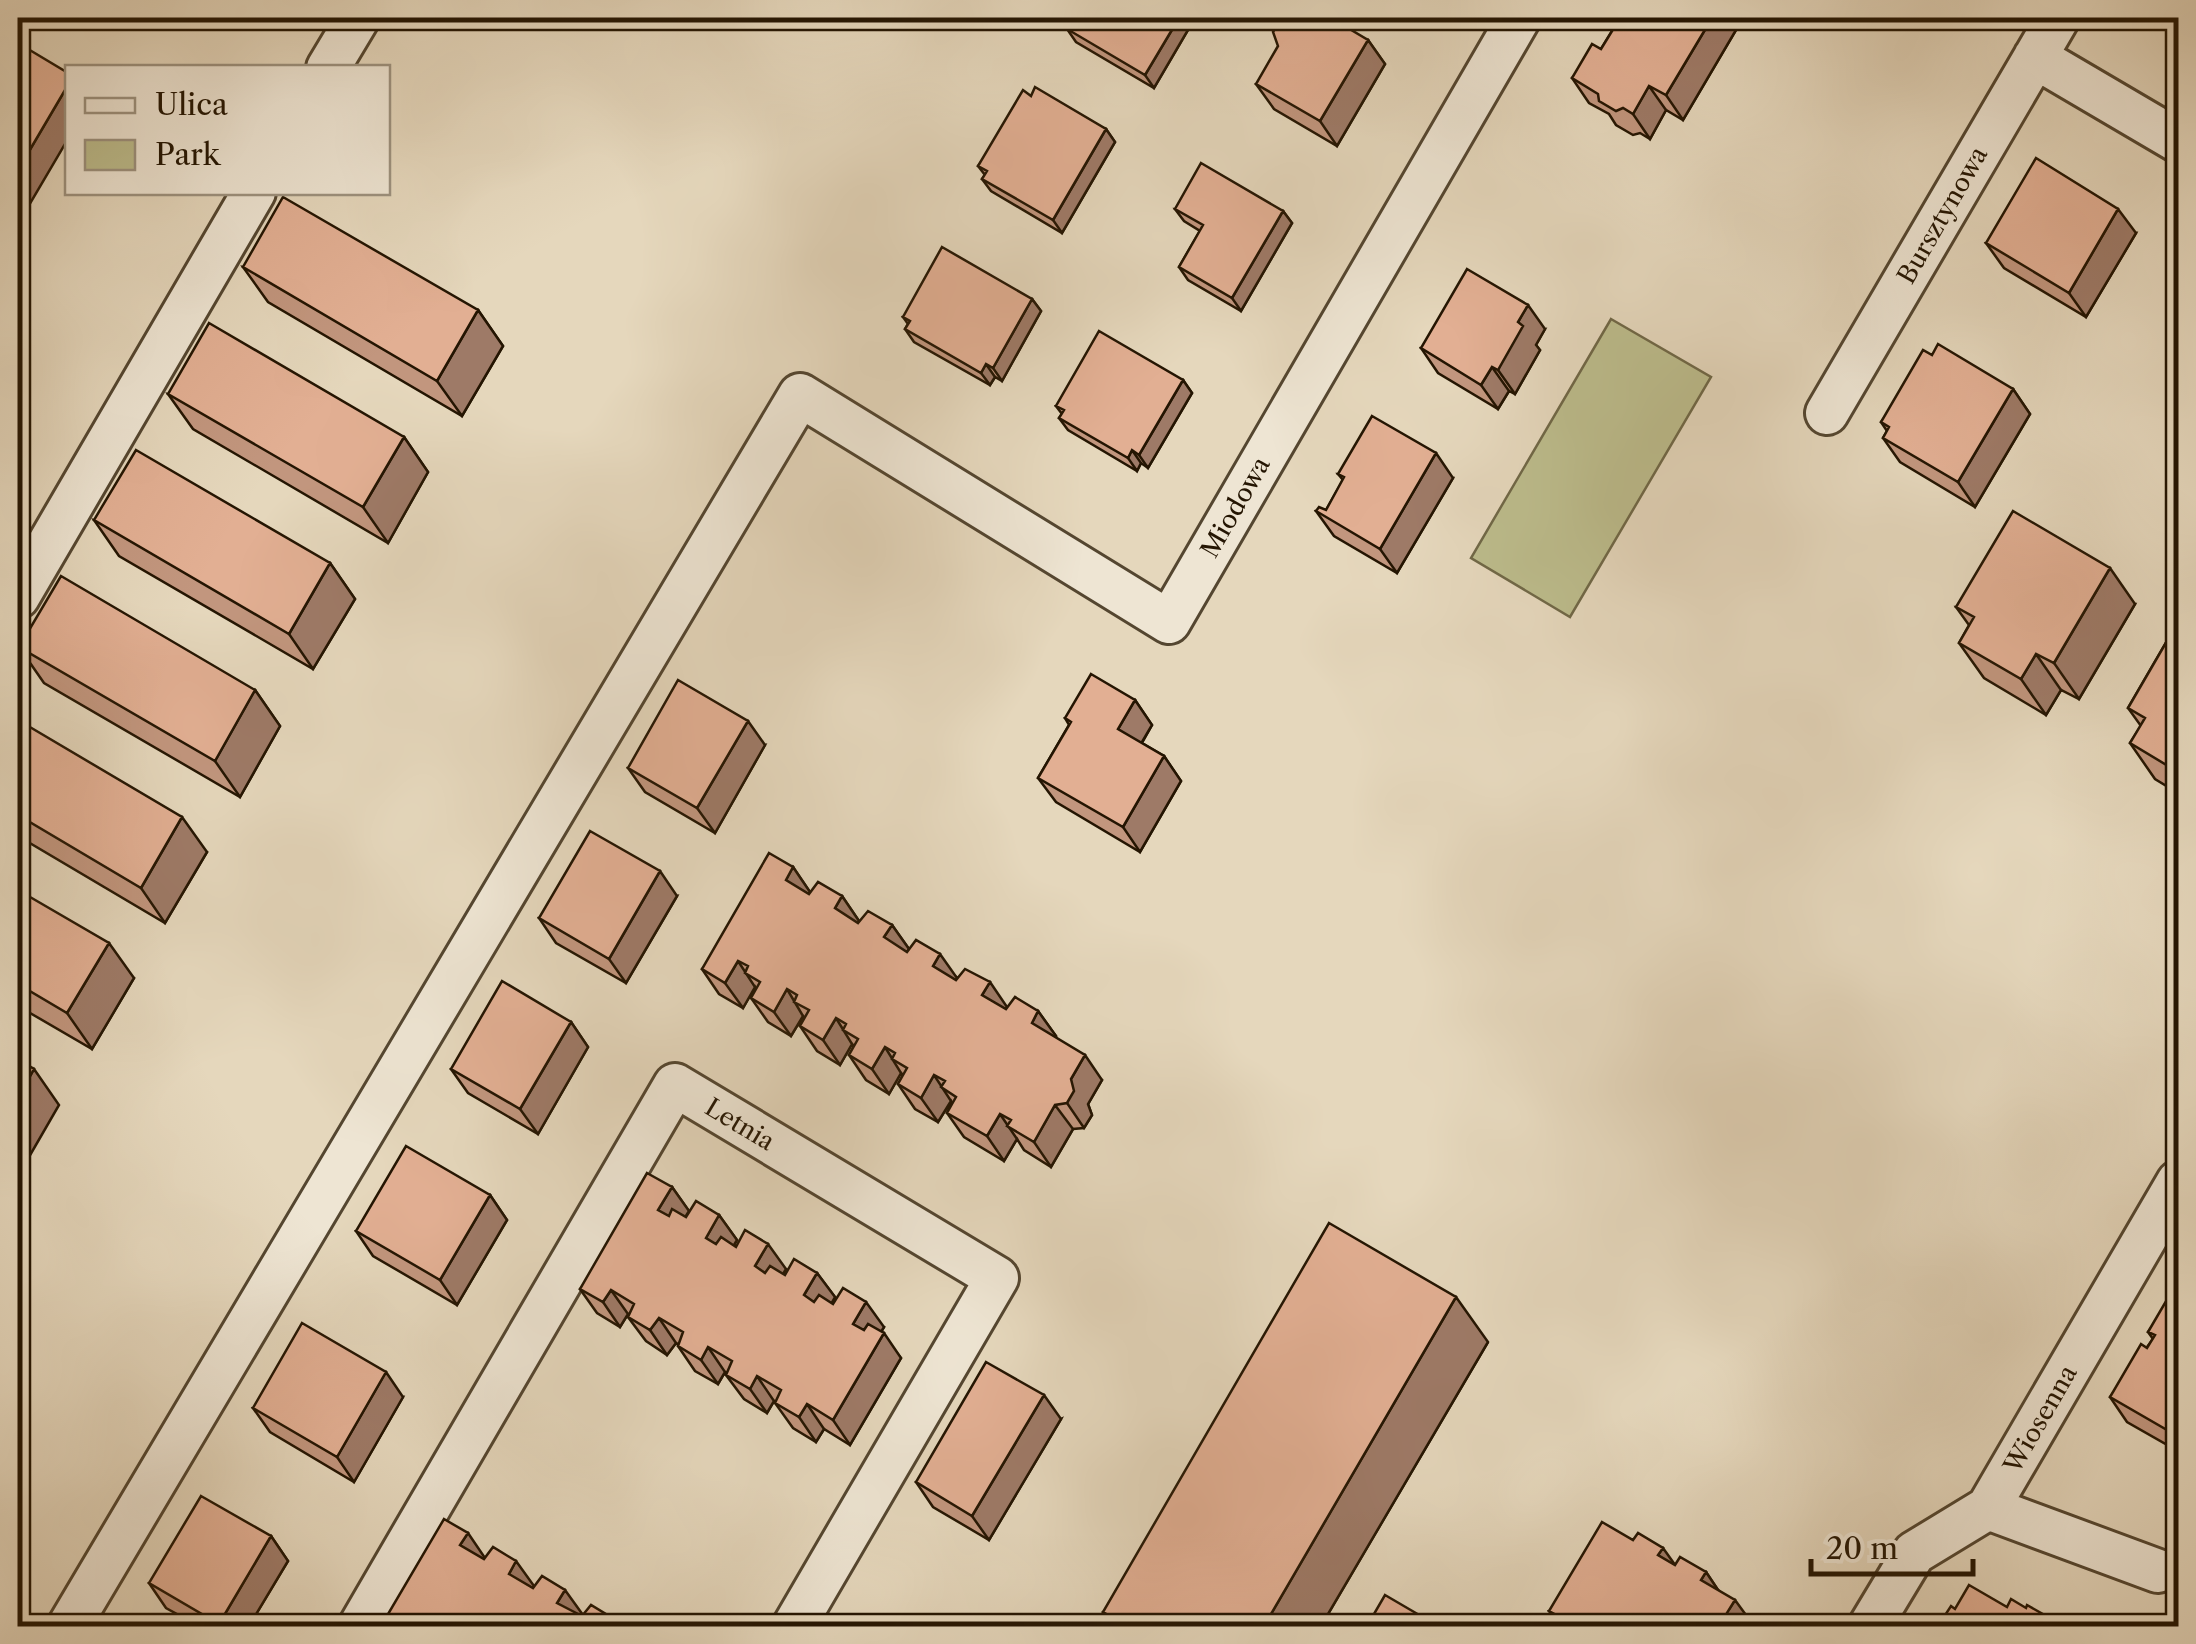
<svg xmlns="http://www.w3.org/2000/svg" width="2196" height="1644" font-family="'Libre Caslon Text',serif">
<rect width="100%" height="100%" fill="#e5d7bc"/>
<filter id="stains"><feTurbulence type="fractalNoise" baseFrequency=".002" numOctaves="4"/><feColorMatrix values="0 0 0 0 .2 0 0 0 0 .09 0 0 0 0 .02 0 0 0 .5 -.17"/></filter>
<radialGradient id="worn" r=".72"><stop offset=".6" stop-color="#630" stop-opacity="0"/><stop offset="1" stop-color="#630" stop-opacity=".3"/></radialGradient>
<path fill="#bcbc8c" stroke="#706847" stroke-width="2.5" d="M1611 319 1711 377 1570 617 1471 558Z"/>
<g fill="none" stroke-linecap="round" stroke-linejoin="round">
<defs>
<path id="minor" d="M2035 57 2178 141
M328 68 358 18
M1827 413 2058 18
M18 597 254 192
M1988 1508 2158 1571
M69 1626 800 395 1169 622 1519 18
M360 1626 675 1085 997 1278 794 1626
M1870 1626 1914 1553 1988 1508 2178 1182"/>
</defs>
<use href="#minor" stroke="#544630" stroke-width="48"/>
<use href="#minor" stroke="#eee5d3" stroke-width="42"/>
</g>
<path fill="#c2967e" stroke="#241502" stroke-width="2.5" d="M1065 18H1195L1154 88 1076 42 1067 29 1070 24Z
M1620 18H1728L1736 30 1683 120 1666 110 1650 139 1640 133 1633 135 1616 125 1609 114 1589 103 1572 78 1601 49Z
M1368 40 1385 64 1337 146 1274 109 1256 84Z
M1031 96 1106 129 1115 142 1062 233 991 191 982 179 985 175 978 166Z
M1175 209 1283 211 1292 223 1241 311 1188 280 1179 267 1200 231 1184 221Z
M2136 233 2086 317 2004 268 1986 243Z
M243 267 478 310 503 346 462 416 268 302Z
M1032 299 1041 311 1002 381 995 377 990 385 914 342 905 329 908 324 903 317Z
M1545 329 1536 345 1540 350 1515 394 1509 391 1498 409 1438 373 1421 348Z
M1932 355 2013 389 2030 414 1975 507 1900 462 1883 438 1887 431 1881 422Z
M1183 380 1192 393 1148 468 1141 463 1137 471 1068 430 1059 418 1062 414 1056 406Z
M168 394 404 437 428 472 388 543 193 429Z
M1338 474 1453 478 1397 573 1334 536 1316 511 1326 510 1343 480Z
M94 520 330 563 355 599 313 669 119 556Z
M2135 604 2079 699 2061 690 2046 715 1984 678 1959 643 1969 625 1956 607Z
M2178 622V793L2155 779 2130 743 2141 726 2128 708Z
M19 647 255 690 280 726 240 797 44 683Z
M1135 700 1152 725 1142 743 1164 756 1181 781 1140 852 1056 802 1038 778 1069 725 1065 718Z
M18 720 207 852 165 923 18 836Z
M765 745 715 833 645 792 628 768Z
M793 867 810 892 809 894 842 896 859 921 892 925 909 949 1007 1007 1006 1009 1038 1011 1056 1036 1055 1037 1102 1080 1088 1104 1092 1115 1084 1128 1073 1129 1051 1167 1024 1150 1017 1139 1004 1161 964 1137 947 1113 952 1103 951 1101 938 1122 915 1109 898 1084 903 1075 901 1073 889 1094 866 1080 849 1055 854 1046 852 1044 840 1065 817 1051 800 1026 805 1018 803 1016 791 1036 768 1022 751 998 756 989 755 987 743 1008 719 994 702 969Z
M18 890 134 978 92 1049 18 1006Z
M677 896 626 983 556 943 539 918Z
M571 1022 588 1047 538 1134 468 1093 451 1069Z
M672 1187 689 1211 686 1217 719 1215 737 1240 734 1245 786 1269 783 1274 785 1275 817 1273 835 1297 831 1303 884 1327 881 1332 901 1358 850 1445 824 1429 816 1442 793 1428 775 1403 776 1402 774 1401 767 1413 744 1399 726 1375 727 1373 725 1372 718 1384 695 1371 678 1346V1344L676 1343 667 1355 646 1341 628 1317 629 1315 628 1314 620 1327 597 1313 580 1289Z
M490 1195 507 1220 457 1305 373 1256 356 1231Z
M2178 1291V1451L2127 1422 2110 1397 2153 1339 2148 1332Z
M1488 1342 1321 1626H1113L1103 1612Z
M403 1397 354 1482 270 1432 253 1408Z
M1061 1419 989 1540 933 1507 916 1482Z
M271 1536 288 1561 249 1626H199L166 1608 149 1583Z
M1706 1572 1718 1590 1754 1626H1560L1549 1611Z"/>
<path fill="#9e7a67" stroke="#241502" stroke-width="2.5" d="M1179 18H1195L1154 88 1145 75Z
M1712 18H1728L1736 30 1683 120 1666 95Z
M1368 40 1385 64 1337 146 1320 121Z
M68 85V139L18 224V170Z
M1649 86 1666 110 1650 139 1633 114Z
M1106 129 1115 142 1062 233 1053 220Z
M2118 209 2136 233 2086 317 2069 293Z
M1283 211 1292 223 1241 311 1232 298Z
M1032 299 1041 311 1002 381 993 368Z
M1528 305 1545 329 1536 345 1540 350 1515 394 1498 370 1518 322Z
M478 310 503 346 462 416 437 381Z
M986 364 995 377 990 385 981 373Z
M1492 367 1509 391 1498 409 1481 385Z
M1183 380 1192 393 1148 468 1139 455Z
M2013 389 2030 414 1975 507 1958 482Z
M404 437 428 472 388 543 363 507Z
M1132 450 1141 463 1137 471 1128 458Z
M1436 453 1453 478 1397 573 1380 549Z
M330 563 355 599 313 669 289 634Z
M2110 568 2135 604 2079 699 2054 663Z
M2036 654 2061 690 2046 715 2021 679Z
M255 690 280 726 240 797 215 761Z
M1135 700 1152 725 1135 754 1118 729Z
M748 721 765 745 715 833 697 808Z
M1164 756 1181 781 1140 852 1123 827Z
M182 817 207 852 165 923 141 888Z
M793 867 810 892 803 904 786 880Z
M660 871 677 896 626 983 609 959Z
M842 896 859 921 852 933 835 908Z
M892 925 909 949 901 962 884 937Z
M109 943 134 978 92 1049 67 1013Z
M940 954 957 978 950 990 933 966Z
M738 961 755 987 743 1008 725 983Z
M990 982 1007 1007 999 1020 982 995Z
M787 989 803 1016 791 1036 774 1012Z
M1038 1011 1056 1036 1049 1048 1032 1023Z
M836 1018 852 1044 840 1065 823 1040Z
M571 1022 588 1047 538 1134 520 1109Z
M885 1047 901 1073 889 1094 872 1069Z
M1085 1055 1102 1080 1088 1104 1092 1115 1084 1128 1067 1103 1071 1079Z
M34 1069 59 1105 18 1176V1098Z
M934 1075 951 1101 938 1122 921 1098Z
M1055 1105 1073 1129 1051 1167 1034 1142Z
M1000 1114 1017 1139 1004 1161 987 1136Z
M672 1187 689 1211 675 1234 658 1210Z
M490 1195 507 1220 457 1305 440 1280Z
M719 1215 737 1240 724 1262 706 1238Z
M768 1244 786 1269 773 1291 755 1266Z
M817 1273 835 1297 822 1320 804 1295Z
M611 1290 628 1314 620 1327 603 1302Z
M1456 1297 1488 1342 1321 1626H1264Z
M866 1302 884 1327 871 1349 853 1324Z
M659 1318 676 1343 667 1355 650 1330Z
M884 1333 901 1358 850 1445 833 1420Z
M708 1347 725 1372 718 1384 701 1360Z
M386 1372 403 1397 354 1482 337 1457Z
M757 1376 774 1401 767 1413 750 1389Z
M1044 1395 1061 1419 989 1540 972 1516Z
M807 1404 824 1429 816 1442 799 1417Z
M468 1533 485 1558 478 1570 460 1545Z
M271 1536 288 1561 249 1626H221L219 1624Z
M1663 1548 1688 1583 1658 1555Z
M516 1561 534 1586 526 1599 509 1574Z
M1706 1572 1730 1608 1735 1600 1754 1626H1719L1701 1580Z
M565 1590 583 1615 575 1626 557 1603Z
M614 1619 620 1626H610Z"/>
<path fill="#e2af93" stroke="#241502" stroke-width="2.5" d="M1067 18H1179L1145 75 1067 29 1073 21Z
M1295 18H1331L1368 40 1320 121 1256 84 1278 46 1273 32 1280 20Z
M1620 18H1712L1666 95 1649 86 1633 114 1623 108 1616 111 1599 101 1598 94 1572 78 1592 44 1601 49Z
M18 43 68 73V85L18 170Z
M1035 87 1106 129 1053 220 982 179 987 171 978 166 1023 90 1031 96Z
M2036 158 2118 209 2069 293 1986 243Z
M1201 163 1283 211 1232 298 1179 267 1203 225 1175 209Z
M283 197 478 310 437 381 243 267Z
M942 247 1032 299 993 368 986 364 981 373 905 329 910 321 903 317Z
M1467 269 1528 305 1518 322 1523 326 1498 370 1492 367 1481 385 1421 348Z
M209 323 404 437 363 507 168 394Z
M1099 331 1183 380 1139 455 1132 450 1128 458 1059 418 1064 410 1056 406Z
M1938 344 2013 389 1958 482 1883 438 1889 427 1881 422 1923 350 1932 355Z
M1372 416 1436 453 1380 549 1316 511 1319 507 1326 510 1344 477 1338 474Z
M136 450 330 563 289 634 94 520Z
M2013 511 2110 568 2054 663 2036 654 2021 679 1959 643 1974 617 1956 607Z
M61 576 255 690 215 761 19 647Z
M2178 622V772L2130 743 2145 718 2128 708Z
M1091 674 1135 700 1118 729 1164 756 1123 827 1038 778 1071 722 1065 718Z
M678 680 748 721 697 808 628 768Z
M18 720 182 817 141 888 18 815Z
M590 831 660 871 609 959 539 918Z
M769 853 793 867 786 880 809 894 818 882 842 896 835 908 858 923 868 911 892 925 884 937 907 952 916 940 940 954 933 966 956 980 965 969 990 982 982 995 1006 1009 1015 997 1038 1011 1032 1023 1085 1055 1071 1079 1074 1091 1067 1103 1055 1105 1034 1142 1007 1126 1011 1120 1000 1114 987 1136 947 1113 956 1097 941 1087 945 1081 934 1075 921 1098 898 1084 907 1068 892 1059 895 1053 885 1047 872 1069 849 1055 858 1039 843 1030 846 1024 836 1018 823 1040 800 1026 809 1010 794 1002 797 995 787 989 774 1012 751 998 760 982 745 973 748 966 738 961 725 983 702 969Z
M18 890 109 943 67 1013 18 984Z
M502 981 571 1022 520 1109 451 1069Z
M18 1059 34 1069 18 1098Z
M406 1146 490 1195 440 1280 356 1231Z
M647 1173 672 1187 658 1210 669 1216 672 1209 686 1217 696 1201 719 1215 706 1238 716 1244 721 1237 736 1247 745 1230 768 1244 755 1266 765 1273 770 1266 785 1275 794 1259 817 1273 804 1295 814 1302 819 1295 833 1304 843 1288 866 1302 853 1324 864 1330 868 1324 884 1333 833 1420 807 1404 799 1417 775 1403 781 1390 757 1376 750 1389 726 1375 732 1361 708 1347 701 1360 678 1346 683 1332 659 1318 650 1330 628 1317 634 1304 611 1290 603 1302 580 1289Z
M1329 1223 1456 1297 1264 1626H1128L1103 1612Z
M2172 1291 2177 1294 2178 1291V1426L2174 1434 2110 1397 2141 1344 2147 1348 2155 1335 2148 1332Z
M302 1323 386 1372 337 1457 253 1408Z
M986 1362 1044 1395 972 1516 916 1482Z
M201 1496 271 1536 219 1624 149 1583Z
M444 1519 468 1533 460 1545 484 1559 493 1547 516 1561 509 1574 533 1588 542 1576 565 1590 557 1603 582 1616 591 1605 614 1619 610 1626H381Z
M1602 1522 1633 1540 1638 1533 1663 1548 1658 1555 1675 1565 1680 1557 1706 1572 1701 1580 1735 1600 1719 1626H1577L1549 1611Z
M1969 1585 2007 1607 2011 1599 2026 1608 2027 1605 2064 1626H1938L1951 1606 1955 1609Z
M1385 1595 1438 1626H1367Z"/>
<g text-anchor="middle" stroke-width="8" stroke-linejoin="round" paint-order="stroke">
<g font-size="25" fill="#241502" stroke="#eee5d3">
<text transform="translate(1942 215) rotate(-60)" y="9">Bursztynowa</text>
<text transform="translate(1235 507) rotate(-60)" y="9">Miodowa</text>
<text transform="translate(740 1124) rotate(31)" y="9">Letnia</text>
<text transform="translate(2040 1419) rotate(-60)" y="9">Wiosenna</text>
</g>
</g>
<rect width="2196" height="1644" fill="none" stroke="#e5d7bc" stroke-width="60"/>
<rect x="20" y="20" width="2156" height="1604" fill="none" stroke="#241502" stroke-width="5"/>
<rect x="30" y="30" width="2136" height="1584" fill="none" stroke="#241502" stroke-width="2.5"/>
<rect x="65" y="65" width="325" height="130" fill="#eee5d3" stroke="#9d927f" stroke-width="2.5"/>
<rect x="85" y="98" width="50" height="15" fill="#eee5d3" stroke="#9d927f" stroke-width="2.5"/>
<text x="155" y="115" font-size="30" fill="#241502">Ulica</text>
<rect x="85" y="140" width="50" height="30" fill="#bcbc8c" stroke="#9d927f" stroke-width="2.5"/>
<text x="155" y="165" font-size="30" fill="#241502">Park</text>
<path d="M1811 1559v15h162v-15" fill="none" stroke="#241502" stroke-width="5"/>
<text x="1826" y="1559" font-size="30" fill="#241502" stroke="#eee5d3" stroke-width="8" paint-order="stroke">20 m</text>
<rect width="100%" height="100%" filter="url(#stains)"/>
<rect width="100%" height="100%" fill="url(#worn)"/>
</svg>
